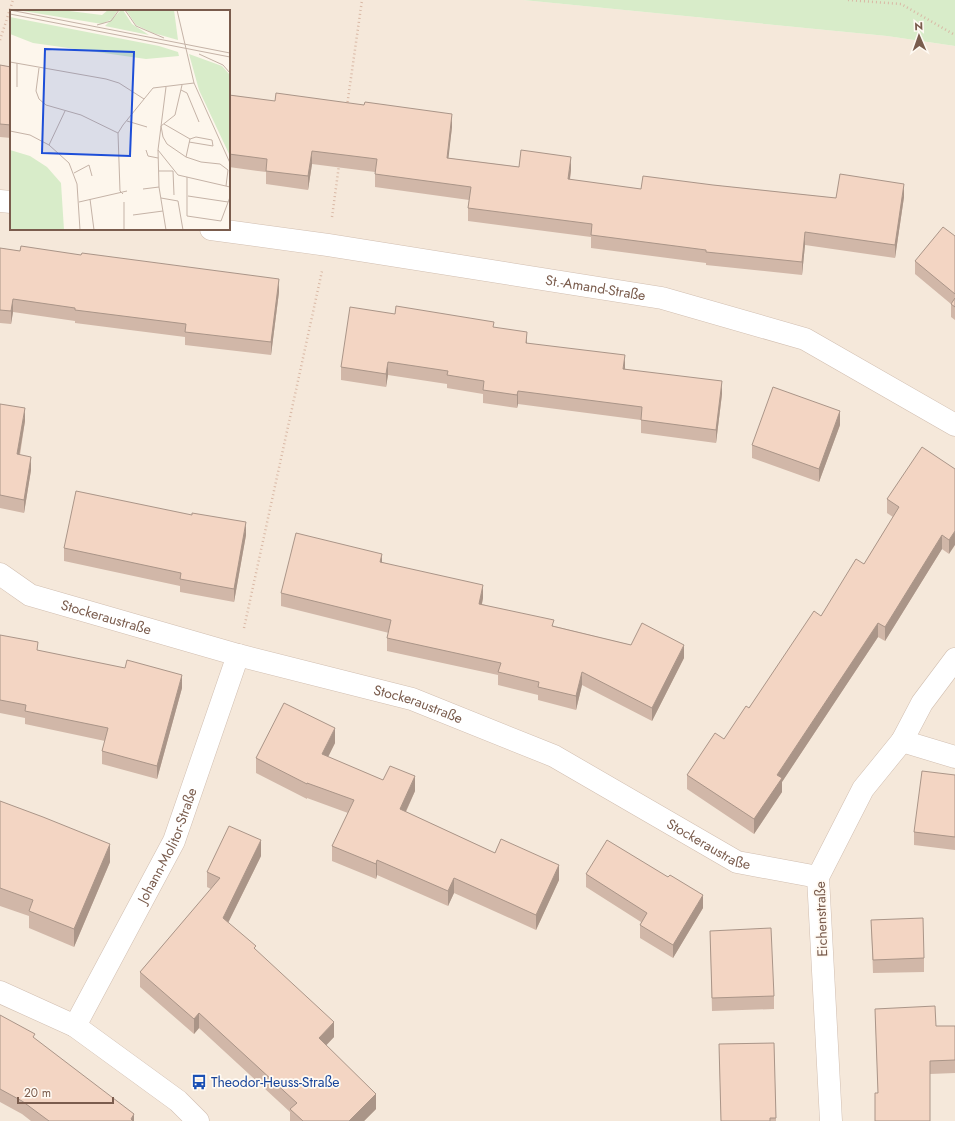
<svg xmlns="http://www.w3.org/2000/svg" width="955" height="1121" font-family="Jost,sans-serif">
<rect width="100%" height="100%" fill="#fdf6ec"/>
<path fill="#f5e8da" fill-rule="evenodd" d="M0 0H523L887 36 955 46V1121H0ZM11 11H229V229H11Z"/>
<path fill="#d8ecc9" d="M523 0H955V46L887 36Z"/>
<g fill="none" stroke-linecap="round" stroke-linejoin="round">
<defs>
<g id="minor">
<path d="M0 201 11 202"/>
<path id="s1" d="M211 229 328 245 662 298 805 339 955 425"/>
<path id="s2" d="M0 574 30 595 238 655 412 699 554 756 737 862 818 877"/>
<path d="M902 741 955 757"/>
<path d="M0 992 75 1026 178 1101 198 1121"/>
<path id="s3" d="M75 1026 174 841 238 655"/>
<path d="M831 1121 818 877 863 789 902 741 922 703 955 659"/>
</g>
</defs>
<use href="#minor" stroke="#d1beb0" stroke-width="23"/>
<path stroke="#d9b8a5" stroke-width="2.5" stroke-dasharray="1 3" stroke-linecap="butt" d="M848 0 901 4 955 35
M0 40 13 0
M347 106 362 0
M332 217 339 165
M244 628 322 271"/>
<use href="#minor" stroke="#fff" stroke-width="22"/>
</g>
<path fill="#d1b7a8" d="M0 65 11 67V138L0 137Z
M229 95 452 127 448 158 519 167 571 170 570 180 641 189 713 185 836 198 904 197 895 258 805 245 802 275 706 265V263L591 248V237L468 221V208L469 200 375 187V172L312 164 308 190 266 184V172L229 167Z
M955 236V320L951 317V304L915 274V261Z
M0 248 279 292 271 355 185 345V337L75 323V321L13 312 11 324 0 323Z
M395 314 494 327 527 343 722 394 716 443 641 433V420L518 404 517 408 483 403V394L447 388V384L388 375 386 387 341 380V367Z
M0 404 25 421 20 455 31 470 24 513 0 508Z
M840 425 819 482 752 458V445Z
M955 469 949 554 942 549 885 641 878 637 782 782V792L754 834 687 789V775L724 739 821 616 864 564 893 517 887 513V499Z
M246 535 234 602 180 592V586L64 561V548Z
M382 562 483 598 482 604 554 626 684 658 652 721 582 685 576 710 538 700V695L498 685V675L387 651V638L389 633 281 606V593Z
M0 635 38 651 182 688 157 779 102 764V751L105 741 25 724V718L0 713Z
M335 743 328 757 383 780 415 791 406 812 495 853 559 880 536 930 454 893 448 906 377 875 376 879 332 861V846L348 813 307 798V799L256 773V758Z
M955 775V850L914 845V832Z
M0 801 110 862 74 947 29 928V916L0 906Z
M261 856 228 923 256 950 334 1037 326 1045 376 1109 364 1121H290V1112L199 1028 194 1034 140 987V972L211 889 207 887V872Z
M586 874 703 908 673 958 640 938V925L641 922 586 887Z
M871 920 924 958V972L873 973Z
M710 931 774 996V1009L712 1011Z
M875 1009 936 1026H955V1073L930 1074 878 1093Z
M0 1015 35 1039 134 1121H31L22 1114 0 1102Z
M774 1043 776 1121H721L719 1044Z"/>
<path fill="#aa9588" d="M452 114V127L447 171V158Z
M312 151V164L308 190V176Z
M571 157V170L568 192V179Z
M904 184V197L895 258V245Z
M805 232V245L802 275V262Z
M279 279V292L271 355V342Z
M13 299V312L11 324V311Z
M527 332V345L526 343Z
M625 355V368L623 382V369Z
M388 362V375L386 387V374Z
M722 381V394L716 443V430Z
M518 391V404L517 408V395Z
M25 408V421L17 468V454Z
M840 411V425L819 482V469Z
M31 457V470L24 513V500Z
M246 522V535L234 602V589Z
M955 531V545L949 554V540Z
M942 535V549L885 641V627Z
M382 554V567L380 562Z
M483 585V598L479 617V604Z
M878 623V637L782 782V792L754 834V819L777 775Z
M684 645V658L652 721V708Z
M582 672V685L576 710V696Z
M182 675V688L157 779V766Z
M335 728V743L322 769V754Z
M415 776V791L400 824V809Z
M261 840V856L223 933V918Z
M110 844V862L74 947V929Z
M377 860V875L376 879V864Z
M559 865V880L536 930V915Z
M454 878V893L448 906V891Z
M703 895V908L673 958V945Z
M199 1013V1028L194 1034V1019Z
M334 1022V1037L319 1053V1038Z
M376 1094V1109L364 1121H349Z
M134 1114V1121H131V1119Z"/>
<path fill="#f3d5c3" stroke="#aa9588" d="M0 65 11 67V125L0 124Z
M276 93 364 105 365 102 452 114 447 158 519 167 521 150 571 157 568 179 641 189 643 176 713 185 836 198 840 174 904 184 895 245 805 232 802 262 706 252V250L591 235 592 224 468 208 471 187 375 174 377 159 312 151 308 176 266 171 267 159 229 154V95L275 101Z
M943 227 955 236V294L915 261Z
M21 246 81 255 82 253 279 279 271 342 185 332 186 324 75 310V308L13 299 11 311 0 310V248L20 251Z
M955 298V307L951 304Z
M396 306 494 322 493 327 527 332 526 343 625 355 623 369 722 381 716 430 641 420 642 407 518 391 517 395 483 390 484 381 447 375 448 371 388 362 386 374 341 367 350 307 395 314Z
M773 387 840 411 819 469 752 445Z
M0 404 25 408 17 454 31 457 24 500 0 495Z
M922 447 955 469V531L949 540 942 535 885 627 878 623 777 775 782 778 754 819 687 775 715 733 724 739 746 706 749 708 814 611 821 616 856 559 864 564 899 507 887 499Z
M76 491 192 515V513L246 522 234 589 180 579 181 573 64 548Z
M296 533 382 554 380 562 483 585 479 604 554 620 552 626 631 645 642 623 684 645 652 708 582 672 576 696 538 687 539 682 498 672 501 663 387 638 391 620 281 593Z
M0 635 38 642 37 650 125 668 127 660 182 675 157 766 102 751 108 728 25 711 26 705 0 700Z
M284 703 335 728 322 754 383 780 390 766 415 776 400 809 495 853 501 839 559 865 536 915 454 878 448 891 377 860 376 864 332 846 354 800 307 783V784L256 758Z
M922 771 955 775V837L914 832Z
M0 801 43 817 110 844 74 929 29 911 33 900 0 888Z
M229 826 261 840 223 918 256 946 254 948 334 1022 319 1038 376 1094 349 1121H303L290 1109 297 1103 199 1013 194 1019 140 972 220 878 207 872Z
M607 840 668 877 670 875 703 895 673 945 640 925 647 913 586 874Z
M923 918 924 958 873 960 871 920Z
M771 928 774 996 712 998 710 931Z
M935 1006 936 1026H955V1060L930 1061V1121H875V1093H878L875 1009Z
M0 1015 35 1034 33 1037 134 1114 131 1119 133 1121H49L22 1101 0 1089Z
M774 1043 776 1118H770V1121H721L719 1044Z"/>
<defs>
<symbol id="bus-bare" viewBox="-9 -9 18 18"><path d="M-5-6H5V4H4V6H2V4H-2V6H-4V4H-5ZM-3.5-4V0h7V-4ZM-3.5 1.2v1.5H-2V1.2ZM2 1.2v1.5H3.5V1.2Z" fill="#1a4fb4" stroke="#fffaf3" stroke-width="2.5" paint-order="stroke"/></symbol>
</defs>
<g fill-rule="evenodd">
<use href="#bus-bare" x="188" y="1071" width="22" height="22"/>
</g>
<g text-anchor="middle" stroke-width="3.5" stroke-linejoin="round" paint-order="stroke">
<g font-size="14" fill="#7a5c4d" stroke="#fffaf3">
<text dy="5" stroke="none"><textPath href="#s1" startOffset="389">St.-Amand-Straße</textPath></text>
<text dy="5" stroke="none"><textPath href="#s2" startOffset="116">Stockeraustraße</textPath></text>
<text dy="5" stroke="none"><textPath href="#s2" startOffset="440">Stockeraustraße</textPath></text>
<text dy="5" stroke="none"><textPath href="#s2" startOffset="764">Stockeraustraße</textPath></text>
<text dy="5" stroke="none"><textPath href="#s3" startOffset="203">Johann-Molitor-Straße</textPath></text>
<text transform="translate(821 919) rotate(-92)" y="5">Eichenstraße</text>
</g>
<g font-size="14" fill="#164399" stroke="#fffaf3" text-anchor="start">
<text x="211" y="1087">Theodor-Heuss-Straße</text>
</g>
</g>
<g transform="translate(10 10)">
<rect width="220" height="220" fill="#fdf6ec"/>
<path d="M7 0H51L92 5 98 0H108L102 9 92 14ZM111 0H113L122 14 139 25 95 16ZM116 0H164L168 30 143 23 126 15ZM0 7 149 36 168 42 169 46 136 49 23 33 0 24ZM179 44 212 56 220 65V146L189 80ZM0 140 20 146 37 157 51 173 54 220H0Z" fill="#d8ecc9"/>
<path fill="none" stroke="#c5b3a7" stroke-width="1" d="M0 0 220 43M115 0 126 16 154 28M167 0 184 73 220 153M0 4 220 47M87 15 101 11 109 0M189 44 213 55 220 63M0 52 96 69 109 73 134 89M29 58 26 81 29 89 36 95 71 105 108 123M7 77V53M171 80 177 83 189 112M117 111 137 117M154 114 180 129 176 147 157 134 153 127 151 116 165 105 172 75M0 121 20 125 39 135 59 153 67 174 70 220M179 132 203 136 202 130 186 127 180 129M39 135 55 101M136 140 138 146 148 148M148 140 168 165 220 177M176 147 191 152 210 154 218 160 216 176M149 161H163L164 185M64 163 79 155 82 166M177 167V206L211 211 220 187M133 179 149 177M113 184 110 181 108 123 113 115 143 78 184 73M178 186 218 192M151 188 168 191 173 220M80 189 84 220M69 192 117 181M114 192V220M123 205 153 201M156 220 149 177 148 140 156 77"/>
<path fill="#1d4ed8" fill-opacity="0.15" stroke="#1d4ed8" stroke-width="2" d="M35 39 124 42 120 146 32 143Z"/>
<rect width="220" height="220" fill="none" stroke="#7a5c4d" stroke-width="2"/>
</g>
<g transform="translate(919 36) rotate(358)" stroke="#fffaf3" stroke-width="3" paint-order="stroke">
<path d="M0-3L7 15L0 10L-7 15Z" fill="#7a5c4d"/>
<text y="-6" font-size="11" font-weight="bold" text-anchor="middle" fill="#7a5c4d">N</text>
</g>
<path d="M18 1097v6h95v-6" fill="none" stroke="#7a5c4d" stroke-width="2"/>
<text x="24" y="1097" font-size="12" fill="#7a5c4d" stroke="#fffaf3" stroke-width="3" paint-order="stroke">20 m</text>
</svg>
